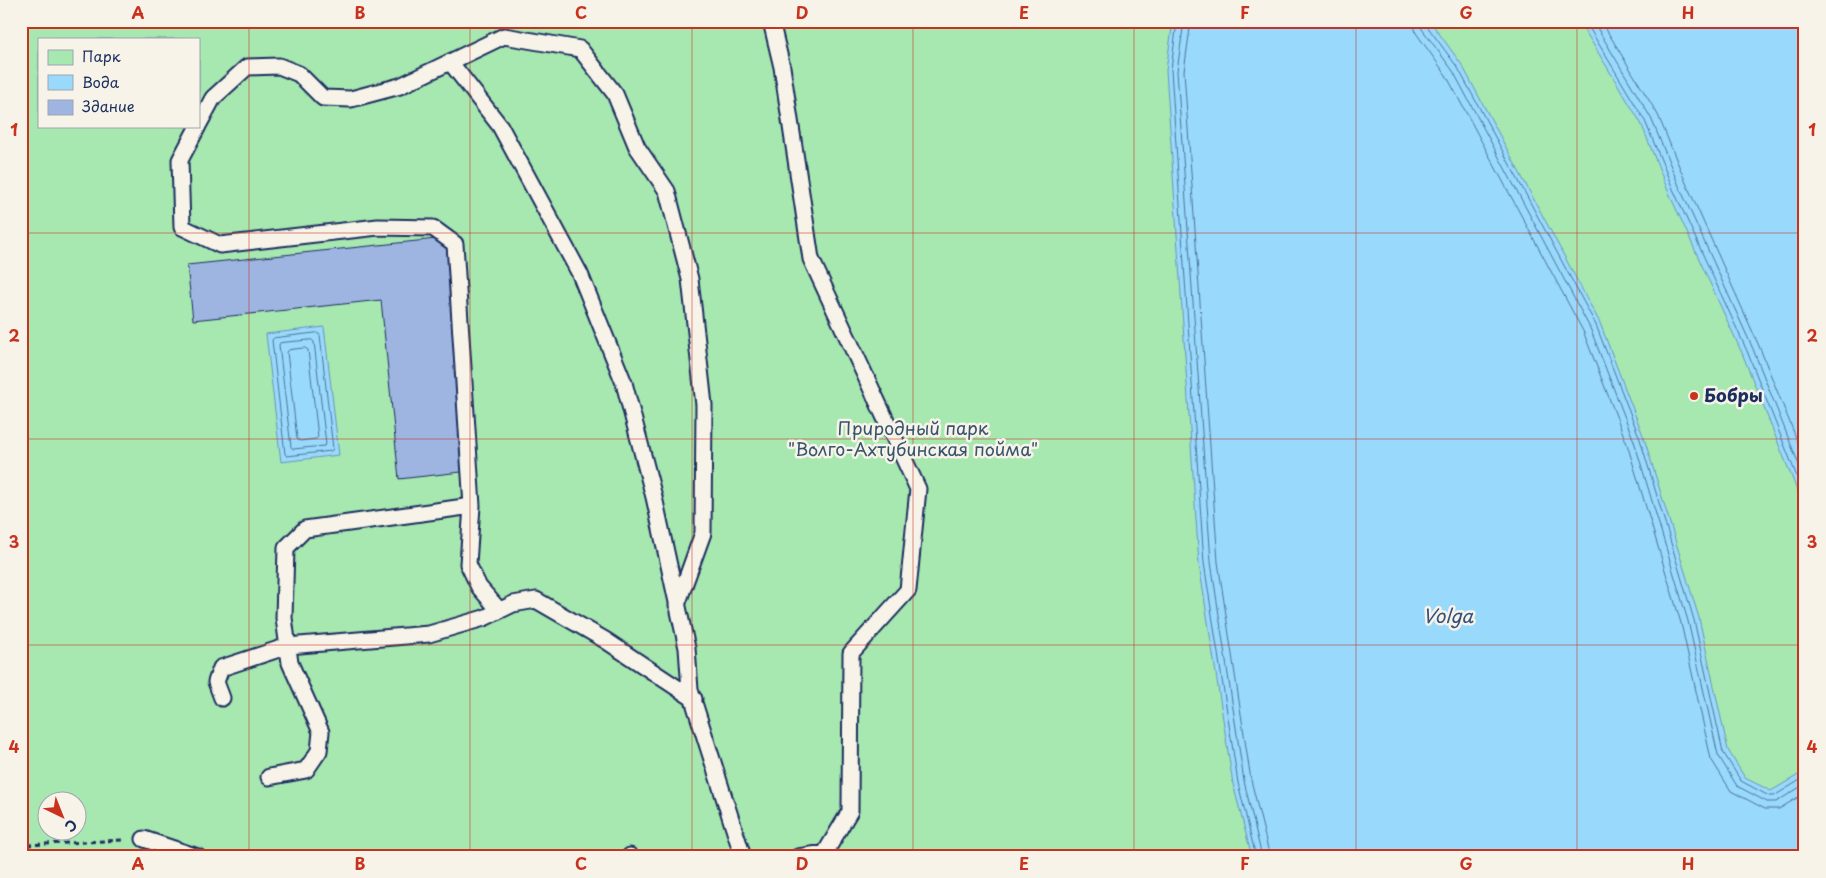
<svg xmlns="http://www.w3.org/2000/svg" width="1826" height="878" font-family="'Playpen Sans',sans-serif">
<rect width="100%" height="100%" fill="#f7f3e8"/>
<filter id="ink" filterUnits="userSpaceOnUse"><feTurbulence type="fractalNoise" baseFrequency=".02" numOctaves="2"/><feDisplacementMap in="SourceGraphic" scale="10" xChannelSelector="R" yChannelSelector="G"/><feConvolveMatrix kernelMatrix="1 2 1 2 8 2 1 2 1" color-interpolation-filters="sRGB"/></filter>
<g filter="url(#ink)">
<path fill="#a7e7b0" stroke="#618b87" fill-rule="evenodd" d="M21 21H1805V857H21ZM39 39H199V126H39ZM48 800H78V830H48Z"/>
<path fill="#99d9fb" stroke="#6795bc" d="M1173 21H1430L1462 65 1600 323 1644 438 1699 618 1728 750 1745 778 1771 791 1805 771V857H1252L1233 784 1199 564 1166 70Z
M1579 21H1805V510L1742 353 1668 191 1641 123Z
M324 327 339 455 281 462 266 334Z"/>
<g fill="none" stroke-linecap="round" stroke-linejoin="round">
<path stroke="#4d739d" stroke-width="1" d="M1177 21 1171 70 1204 563 1238 783 1256 857
M1184 21 1177 71 1211 562 1244 781 1262 857
M1191 21 1184 71 1218 562 1251 780 1270 857
M1413 21 1416 33 1446 75 1583 331 1627 444 1681 623 1711 759 1731 791 1765 809H1779L1805 793
M1420 21 1422 29 1453 71 1590 328 1634 441 1688 621 1718 755 1737 786 1767 802H1776L1805 784
M1426 21 1427 26 1458 68 1596 325 1640 439 1694 620 1723 752 1741 781 1769 796H1774L1805 777
M1585 21 1645 121 1673 189 1747 351 1805 497
M1593 21 1651 118 1679 186 1753 349 1805 480
M1601 21 1658 115 1686 183 1759 346 1805 460
M317 333 320 335 333 449 331 451 287 456 285 454 272 340 274 338Z
M312 340 314 342 326 444 324 446 293 449 291 447 279 345 280 343Z
M305 348 308 350 318 437 316 439 300 441 297 439 287 352 289 350Z"/>
</g>
<path fill="#9eb4e1" stroke="#1b2f5e" d="M446 238 470 471 399 479 381 300 193 320 187 265Z"/>
<g fill="none" stroke-linecap="round" stroke-linejoin="round">
<defs>
<path id="lane" d="M771 21 782 67 811 259 918 489 908 590 851 653 850 811 825 853 798 857
M451 63 500 126 580 274 624 383 654 497 687 648 690 690 743 857
M199 124 213 98 247 67 279 66 299 74 323 98 351 99 400 86 504 36 580 49 615 94 637 147 667 191 690 279 704 405 703 533 677 605
M198 126 180 160 182 227 220 245 378 227 433 228 455 244 472 506 305 529 286 548 284 618 290 663 321 732 319 751 306 770 269 777
M472 506 468 564 479 587 499 610
M222 698 216 682 221 668 288 646 429 634 484 618 513 604 536 600 605 640 694 699
M144 839 198 857
M630 856 631 857"/>
</defs>
<use href="#lane" stroke="#1b2f5e" stroke-width="19"/>
<path stroke="#1b2f5e" stroke-width="3" stroke-dasharray="5 4" stroke-linecap="butt" d="M27 845 124 840"/>
<use href="#lane" stroke="#f7f3e8" stroke-width="15"/>
</g>
</g>
<path fill="none" stroke="#c8321e" stroke-width="1" stroke-opacity="0.55" d="M249 21V857M470 21V857M692 21V857M913 21V857M1134 21V857M1356 21V857M1577 21V857M21 233H1805M21 439H1805M21 645H1805"/>
<circle fill="#c8321e" stroke="#f7f3e8" stroke-width="2" cx="1694" cy="396" r="5"/>
<g text-anchor="middle" stroke-width="5" stroke-linejoin="round" paint-order="stroke">
<g font-size="18" font-weight="bold" fill="#1b2f5e" stroke="#f7f3e8" text-anchor="start">
<text x="1704" y="402">Бобры</text>
</g>
<g font-size="18" fill="#37546e" stroke="#f7f3e8">
<text x="913" y="435">Природный парк<tspan x="913" dy="21">"Волго-Ахтубинская пойма"</tspan></text>
</g>
<g font-size="19" font-style="italic" fill="#34517d" stroke="#f7f3e8">
<text x="1448" y="623">Volga</text>
</g>
</g>
<rect width="1826" height="878" fill="none" stroke="#f7f3e8" stroke-width="55"/>
<rect x="38" y="38" width="162" height="90" fill="#f7f3e8" stroke="#9fa5b1"/>
<rect x="48" y="50" width="25" height="15" fill="#a7e7b0" stroke="#9fa5b1"/>
<text x="82" y="62" font-size="15" fill="#1b2f5e">Парк</text>
<rect x="48" y="75" width="25" height="15" fill="#99d9fb" stroke="#9fa5b1"/>
<text x="82" y="88" font-size="15" fill="#1b2f5e">Вода</text>
<rect x="48" y="100" width="25" height="15" fill="#9eb4e1" stroke="#9fa5b1"/>
<text x="82" y="112" font-size="15" fill="#1b2f5e">Здание</text>
<g transform="translate(62 816) rotate(137)"><circle r="24" fill="#f7f3e8" stroke="#9fa5b1"/>
<path d="M0-4L9 19L0 12L-9 19Z" fill="#c8321e"/>
<text y="-8" font-size="14" font-weight="bold" text-anchor="middle" fill="#1b2f5e">С</text>
</g>
<rect x="28" y="28" width="1770" height="822" fill="none" stroke="#c8321e" stroke-width="2"/>
<g font-size="16" text-anchor="middle" font-weight="bold" fill="#c8321e">
<text x="138" y="19">A</text>
<text x="360" y="19">B</text>
<text x="581" y="19">C</text>
<text x="802" y="19">D</text>
<text x="1024" y="19">E</text>
<text x="1245" y="19">F</text>
<text x="1466" y="19">G</text>
<text x="1688" y="19">H</text>
<text x="14" y="136">1</text>
<text x="1812" y="136">1</text>
<text x="14" y="342">2</text>
<text x="1812" y="342">2</text>
<text x="14" y="548">3</text>
<text x="1812" y="548">3</text>
<text x="14" y="753">4</text>
<text x="1812" y="753">4</text>
<text x="138" y="870">A</text>
<text x="360" y="870">B</text>
<text x="581" y="870">C</text>
<text x="802" y="870">D</text>
<text x="1024" y="870">E</text>
<text x="1245" y="870">F</text>
<text x="1466" y="870">G</text>
<text x="1688" y="870">H</text>
</g>
</svg>
